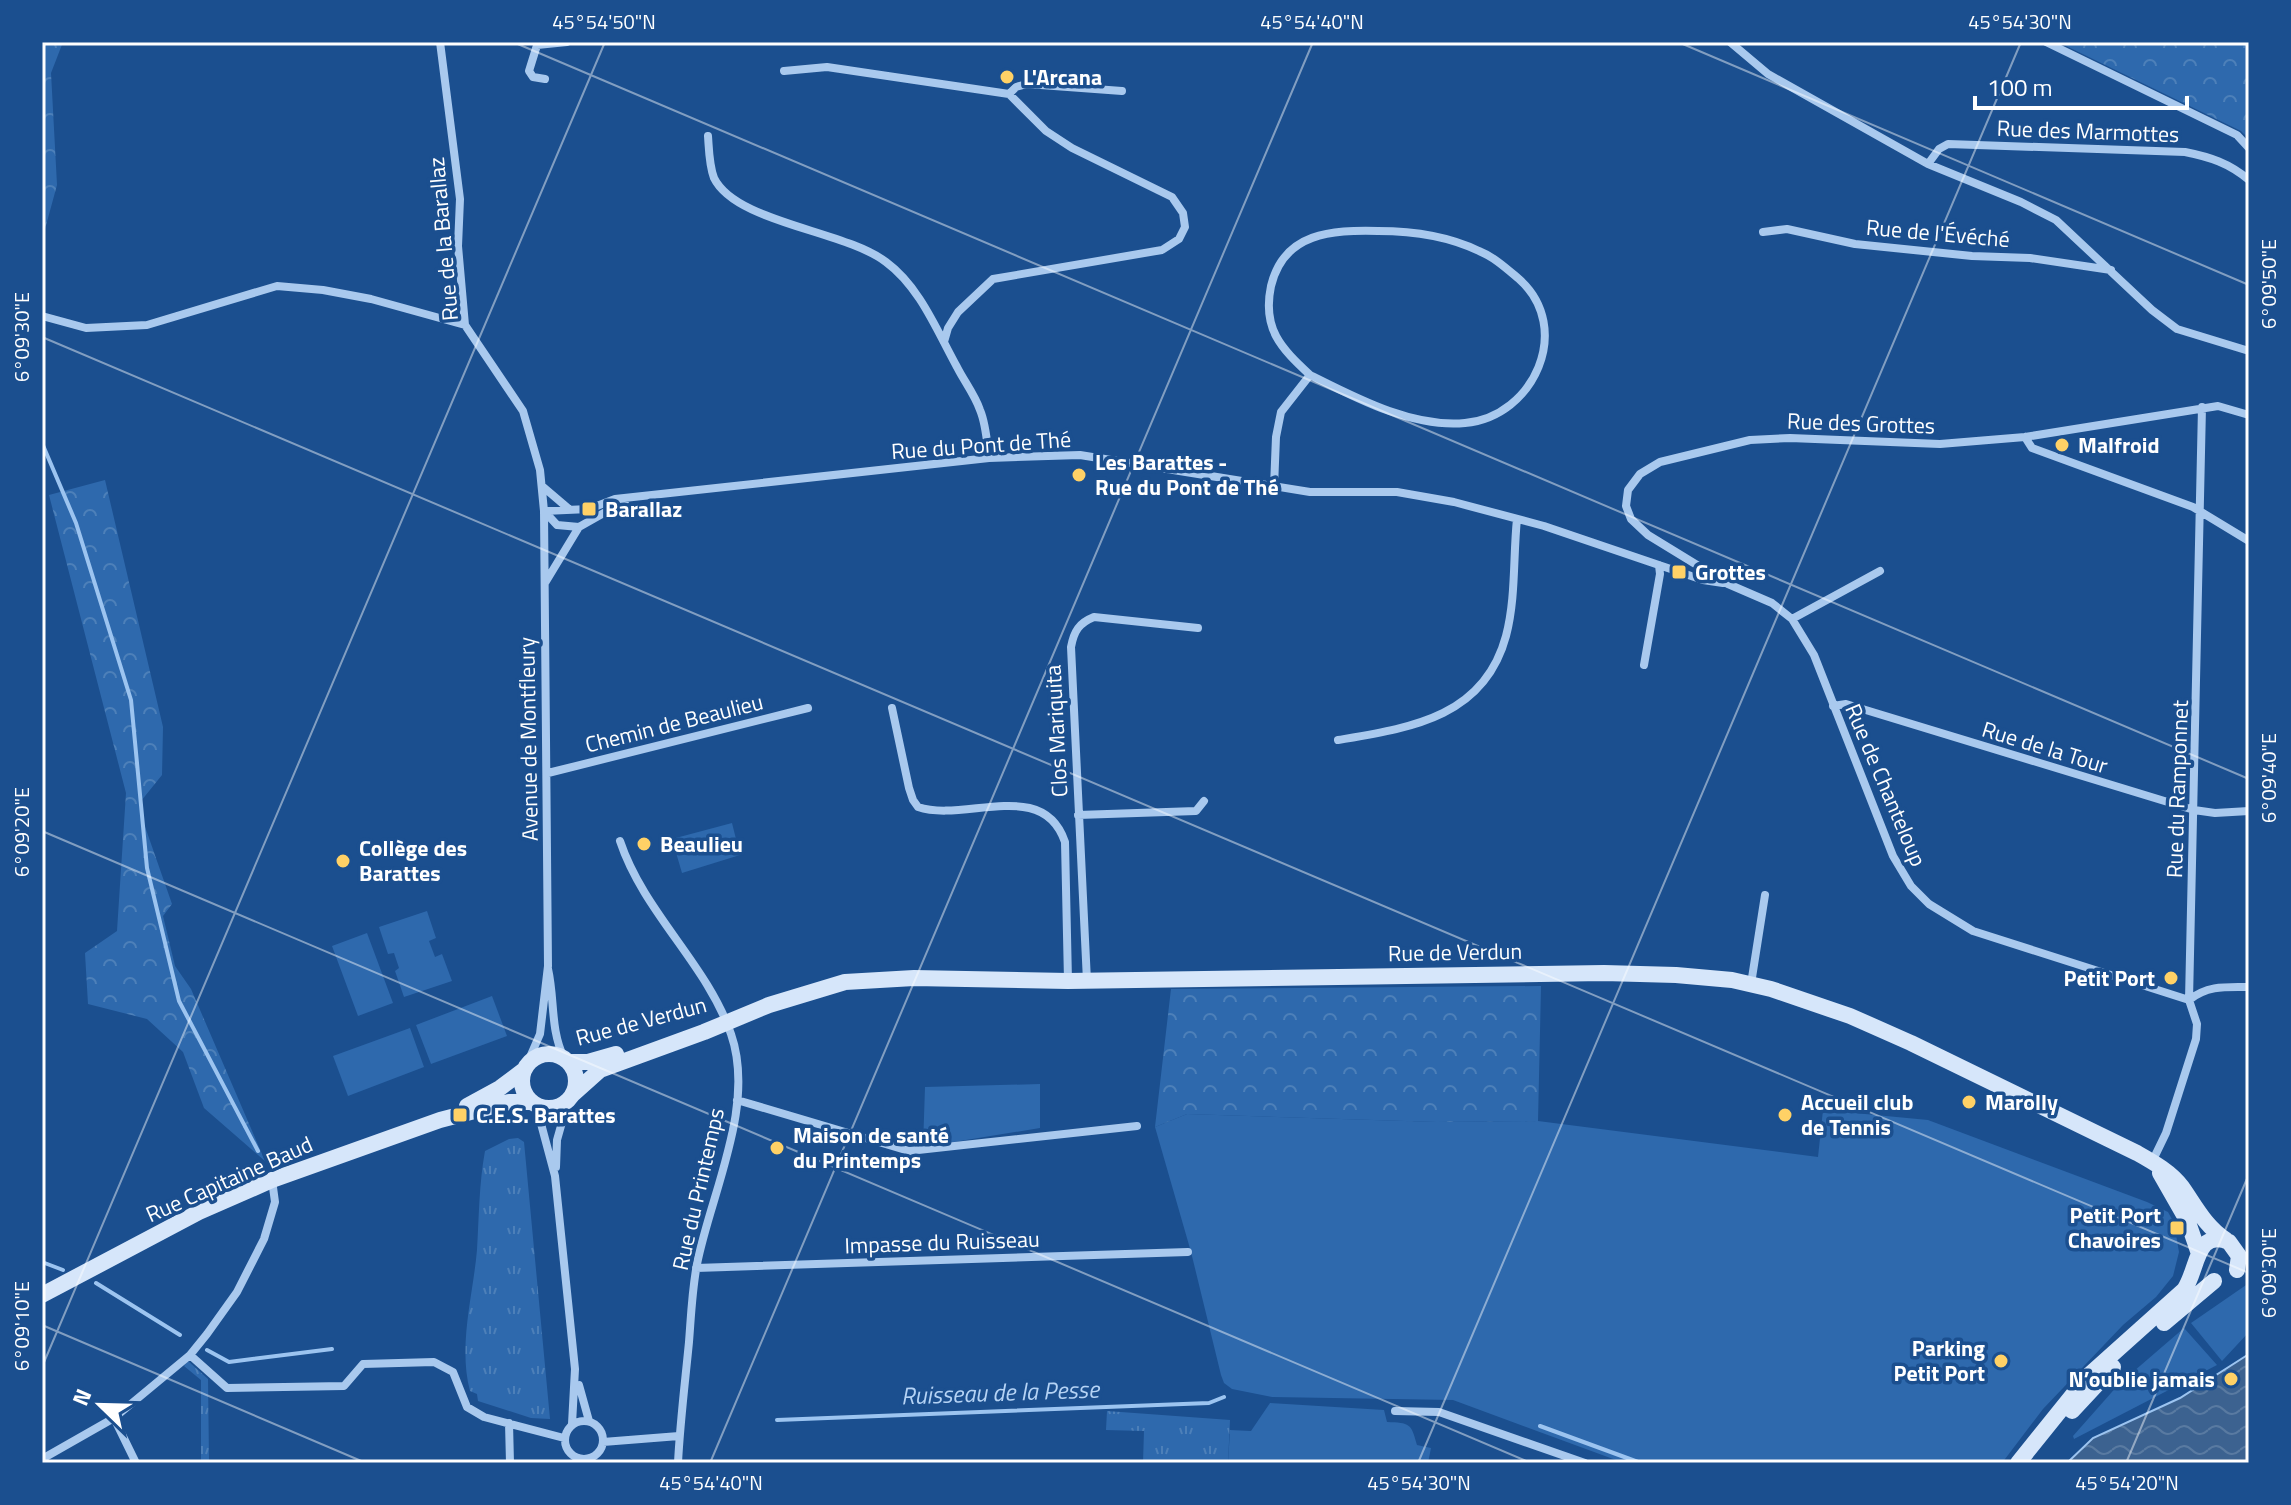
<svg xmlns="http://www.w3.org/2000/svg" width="2291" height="1505" font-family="'Titillium Web',sans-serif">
<defs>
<pattern id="forest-crowns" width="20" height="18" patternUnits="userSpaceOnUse" patternTransform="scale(2)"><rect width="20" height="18" fill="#2e69ad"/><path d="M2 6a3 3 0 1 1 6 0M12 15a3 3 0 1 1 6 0" fill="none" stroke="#4d80b9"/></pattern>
<pattern id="park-tufts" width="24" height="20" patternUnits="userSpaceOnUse" patternTransform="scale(2)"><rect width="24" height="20" fill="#2e69ad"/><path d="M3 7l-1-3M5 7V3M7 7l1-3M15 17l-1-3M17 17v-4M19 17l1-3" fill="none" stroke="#4d80b9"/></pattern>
<pattern id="water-waves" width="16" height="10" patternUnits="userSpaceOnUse" patternTransform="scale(2)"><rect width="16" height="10" fill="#3c6290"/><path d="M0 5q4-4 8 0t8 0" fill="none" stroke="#597aa1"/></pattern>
</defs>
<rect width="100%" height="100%" fill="#1b4f8f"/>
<path fill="#2e69ad" d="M732 823 740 855 682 873 672 839Z
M427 911 436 938 429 941 435 957 442 954 452 981 404 997 395 971 399 968 394 953 388 954 379 927Z
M367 933 393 1003 358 1016 332 946Z
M492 996 507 1036 431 1064 416 1025Z
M410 1028 424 1067 348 1096 333 1056Z
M1040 1084V1128L923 1147 925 1087Z
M1823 1110 1928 1120 2147 1202 2168 1212 2174 1223 2179 1252 2173 1276 2156 1297 2123 1325 2043 1409 2002 1463H1624L1453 1400 1272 1397 1232 1389 1224 1383 1221 1375 1191 1252 1155 1127 1187 1114 1437 1122 1538 1121 1818 1157Z
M2249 1283V1332L2222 1361 2191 1323Z
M2184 1328 2217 1365 2074 1439 2073 1436 2119 1384Z
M1270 1403 1384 1410 1387 1422C1410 1423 1411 1423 1417 1445L1431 1448 1428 1463H1228L1230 1430 1251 1431Z"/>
<path fill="url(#forest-crowns)" d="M42 42H63L51 73 57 185 42 240Z
M2058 42H2249V139L2241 131Z
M105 480 163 727 162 775 141 801 142 818 172 904 163 916 175 966 191 989 265 1161 204 1108 183 1052 147 1019 88 1004 85 953 117 931 126 793 49 495Z
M1541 986 1538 1121 1437 1122 1187 1114 1155 1127 1171 989Z"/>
<path fill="url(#park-tufts)" d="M518 1138 524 1142 550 1419 531 1418 478 1401 477 1394 470 1391C458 1345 473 1296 477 1250 479 1216 479 1184 485 1151L509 1139Z
M188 1361 208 1379 209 1463H201V1380L184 1366Z
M1107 1411 1230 1420 1228 1463H1143L1144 1431 1106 1430Z"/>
<path fill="url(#water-waves)" stroke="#9cc4f0" stroke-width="2" d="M2249 1354V1463H2067L2093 1438 2180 1398Z"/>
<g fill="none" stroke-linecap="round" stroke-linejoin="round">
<path stroke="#9cc4f0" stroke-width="4" d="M42 443 76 523 131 700 147 868 179 1001 258 1151
M42 1262 63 1270
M96 1283 180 1335
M207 1350 229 1362 332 1349
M777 1420 1209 1403 1224 1397
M1540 1426 1638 1462"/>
<path stroke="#a9c9ee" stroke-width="8" d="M440 42 460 199 458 246 465 325 523 411 540 470 544 511 548 966 540 1034 527 1064
M538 42 529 71 533 77 545 79
M1730 42 1768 74 1928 164 2021 202 2056 220 2152 310 2177 329 2249 351
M2046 42 2237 135 2249 148
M537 45 567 42
M784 71 827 67 1009 94 1046 131 1072 148 1172 197 1183 213 1185 227 1179 239 1162 250 993 279 958 312 948 328 944 342
M1009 94 1016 87 1027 84 1122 91
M708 136C709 149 709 165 714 178 736 223 844 230 886 262 920 287 937 331 957 367 964 381 975 395 980 410 986 424 987 442 989 458
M1928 164 1939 149 1948 144 2185 152C2210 157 2229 163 2249 180
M1763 232 1787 229 1855 244 1972 256 2030 258 2111 270
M42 316 86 328 147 325 277 286 323 290 371 299 465 325
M2249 415 2218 406 2025 437 1940 444 1790 438 1750 440 1660 462 1640 474 1628 490 1626 506 1631 519 1648 535 1728 584 1772 603 1792 619 1814 655 1893 856 1911 886 1929 904 1973 931 2189 1000C2208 985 2226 987 2249 987
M2025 437 2032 448 2193 507 2249 541
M542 486 569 509
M1274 487 1276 437 1281 412 1310 375C1356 398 1412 428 1465 423 1534 417 1574 328 1519 279 1506 268 1494 257 1479 251 1448 236 1413 231 1378 231 1332 230 1284 232 1271 286 1262 329 1281 348 1310 375
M544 511 589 509 615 499 989 458 1080 455 1310 492H1397L1454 502 1544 526 1703 580 1723 583
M545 512 557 525 579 527
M545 583 579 527 625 501
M1792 619 1880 571
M1644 665 1660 574 1659 565
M1833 706 1846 704 2194 810 2215 813 2249 811
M892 708 909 788 913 800 918 807C965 823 1043 777 1065 842L1068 981
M1338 740C1409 728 1484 718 1506 636 1516 598 1513 557 1517 519
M548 773 808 708
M1078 815 1196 811 1204 801
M620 841C644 913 707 964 731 1034 756 1106 711 1193 697 1264 692 1290 691 1317 689 1342 685 1383 680 1423 678 1463
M548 969C555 1000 550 1029 564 1058
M1087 981 1071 647C1074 631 1079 623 1094 617L1198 628
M1751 984 1765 895
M737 1100 909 1151 1137 1126
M536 1105 555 1176 575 1369 572 1424
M2152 1162 2166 1133 2196 1039 2197 1024 2189 1000 2202 407
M556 1167 557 1140 568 1101
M696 1268 1188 1252
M190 1355 227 1388 344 1386 363 1364 434 1362 453 1372 467 1407 484 1417 564 1438
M579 1385 589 1421
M1395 1411 1439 1412 1585 1463
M114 1418 136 1463
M565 1440a19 19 0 1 1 38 0a19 19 0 1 1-38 0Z
M509 1423 510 1463
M603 1442 679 1436
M42 1459 114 1418 190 1355 207 1334 237 1292 264 1239 275 1202 272 1180"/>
<path stroke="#d6e6fa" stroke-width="16" d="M522 1081a27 27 0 1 1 54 0a27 27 0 1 1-54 0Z
M569 1062H588L616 1054
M572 1095 600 1070 704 1032 769 1005 845 982 914 978 1068 981 1604 973 1676 975 1732 980 1771 989 1850 1016 1911 1043 2137 1153C2153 1162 2171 1172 2182 1187 2196 1207 2205 1226 2226 1240
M467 1106 500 1088 524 1070
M2160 1173 2188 1222 2198 1251
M42 1295 199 1212 272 1180 440 1120 509 1102H532
M2164 1323 2214 1281
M2072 1411 2113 1367
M2018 1463 2088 1376 2184 1290C2198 1271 2195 1228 2229 1242L2239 1256 2237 1270"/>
</g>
<path fill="none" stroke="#fff" stroke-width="2" stroke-opacity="0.45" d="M513 42 2249 779M1678 42 2249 285M42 337 2249 1273M42 831 1531 1463M42 1325 366 1463M42 1367 605 42M710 1463 1313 42M1418 1463 2021 42M2126 1463 2249 1174"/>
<g fill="#ffd166" stroke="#1b4f8f" stroke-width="3">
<circle cx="1007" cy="77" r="8"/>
<circle cx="2062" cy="445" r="8"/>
<circle cx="1079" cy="475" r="8"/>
<rect x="581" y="501" width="16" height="16" rx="4"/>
<rect x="1671" y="564" width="16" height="16" rx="4"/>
<circle cx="644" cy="844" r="8"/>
<circle cx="343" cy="861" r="8"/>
<circle cx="2171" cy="978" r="8"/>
<circle cx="1969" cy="1102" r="8"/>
<rect x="452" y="1107" width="16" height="16" rx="4"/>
<circle cx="1785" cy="1115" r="8"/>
<circle cx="777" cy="1148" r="8"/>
<rect x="2169" y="1220" width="16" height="16" rx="4"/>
<circle cx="2001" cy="1361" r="8"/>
<circle cx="2231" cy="1379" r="8"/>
</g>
<g text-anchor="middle" stroke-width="7" stroke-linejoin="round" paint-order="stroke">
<g font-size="22" font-weight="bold" fill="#fff" stroke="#1b4f8f" text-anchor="start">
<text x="1023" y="85">L'Arcana</text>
<text x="2078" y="453">Malfroid</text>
<text x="1095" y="470">Les Barattes -<tspan x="1095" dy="25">Rue du Pont de Thé</tspan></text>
<text x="605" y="517">Barallaz</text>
<text x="1695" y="580">Grottes</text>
<text x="660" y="852">Beaulieu</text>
<text x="359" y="856">Collège des<tspan x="359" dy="25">Barattes</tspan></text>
<text x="2155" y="986" text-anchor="end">Petit Port</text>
<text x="1801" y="1110">Accueil club<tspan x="1801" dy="25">de Tennis</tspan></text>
<text x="1985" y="1110">Marolly</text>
<text x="476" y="1123">C.E.S. Barattes</text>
<text x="793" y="1143">Maison de santé<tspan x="793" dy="25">du Printemps</tspan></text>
<text x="2161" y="1223" text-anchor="end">Petit Port<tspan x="2161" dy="25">Chavoires</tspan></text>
<text x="1985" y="1356" text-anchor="end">Parking<tspan x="1985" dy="25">Petit Port</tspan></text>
<text x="2215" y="1387" text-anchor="end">N’oublie jamais</text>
</g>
<g font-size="22" fill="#fff" stroke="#1b4f8f">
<text transform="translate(2088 131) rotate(2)" y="8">Rue des Marmottes</text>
<text transform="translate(1938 233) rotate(5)" y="8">Rue de l'Évéché</text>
<text transform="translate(443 239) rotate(-95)" y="8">Rue de la Barallaz</text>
<text transform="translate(1861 423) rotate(2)" y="8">Rue des Grottes</text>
<text transform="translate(981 445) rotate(-4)" y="8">Rue du Pont de Thé</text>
<text transform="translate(674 723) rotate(-14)" y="8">Chemin de Beaulieu</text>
<text transform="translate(1056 731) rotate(-93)" y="8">Clos Mariquita</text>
<text transform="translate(528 739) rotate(-91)" y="8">Avenue de Montfleury</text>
<text transform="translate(2045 747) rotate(17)" y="8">Rue de la Tour</text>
<text transform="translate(1886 785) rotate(67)" y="8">Rue de Chanteloup</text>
<text transform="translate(2177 789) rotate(-88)" y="8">Rue du Ramponnet</text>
<text transform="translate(1455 952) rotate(-1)" y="8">Rue de Verdun</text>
<text transform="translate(641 1021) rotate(-15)" y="8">Rue de Verdun</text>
<text transform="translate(229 1179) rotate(-24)" y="8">Rue Capitaine Baud</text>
<text transform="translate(698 1189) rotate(-77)" y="8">Rue du Printemps</text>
<text transform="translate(942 1242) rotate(-2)" y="8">Impasse du Ruisseau</text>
</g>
<g font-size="24" font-style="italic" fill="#b5d3f5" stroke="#1b4f8f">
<text transform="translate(1000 1393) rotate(-2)" y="8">Ruisseau de la Pesse</text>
</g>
</g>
<rect width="2291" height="1505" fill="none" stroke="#1b4f8f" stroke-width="88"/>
<g transform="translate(100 1405) rotate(293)" stroke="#1b4f8f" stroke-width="6" paint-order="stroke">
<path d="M0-6L14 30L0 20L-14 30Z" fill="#ffffff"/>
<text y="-12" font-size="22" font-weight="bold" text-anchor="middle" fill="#ffffff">N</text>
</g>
<path d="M1975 96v12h212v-12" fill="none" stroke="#ffffff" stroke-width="4"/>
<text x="1987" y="96" font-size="24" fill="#ffffff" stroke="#1b4f8f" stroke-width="6" paint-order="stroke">100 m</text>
<rect x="44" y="44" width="2203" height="1417" fill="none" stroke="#fff" stroke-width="3"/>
<g font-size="20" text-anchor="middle" fill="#fff">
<text x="604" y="29">45°54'50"N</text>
<text x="1312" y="29">45°54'40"N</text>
<text x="2020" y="29">45°54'30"N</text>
<text transform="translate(2269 284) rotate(-90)" y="7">6°09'50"E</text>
<text transform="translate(22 337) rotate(-90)" y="7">6°09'30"E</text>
<text transform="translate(2269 778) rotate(-90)" y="7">6°09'40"E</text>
<text transform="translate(22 832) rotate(-90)" y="7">6°09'20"E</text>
<text transform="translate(2269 1273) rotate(-90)" y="7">6°09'30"E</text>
<text transform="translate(22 1326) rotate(-90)" y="7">6°09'10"E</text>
<text x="711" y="1490">45°54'40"N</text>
<text x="1419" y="1490">45°54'30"N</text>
<text x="2127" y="1490">45°54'20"N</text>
</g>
</svg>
